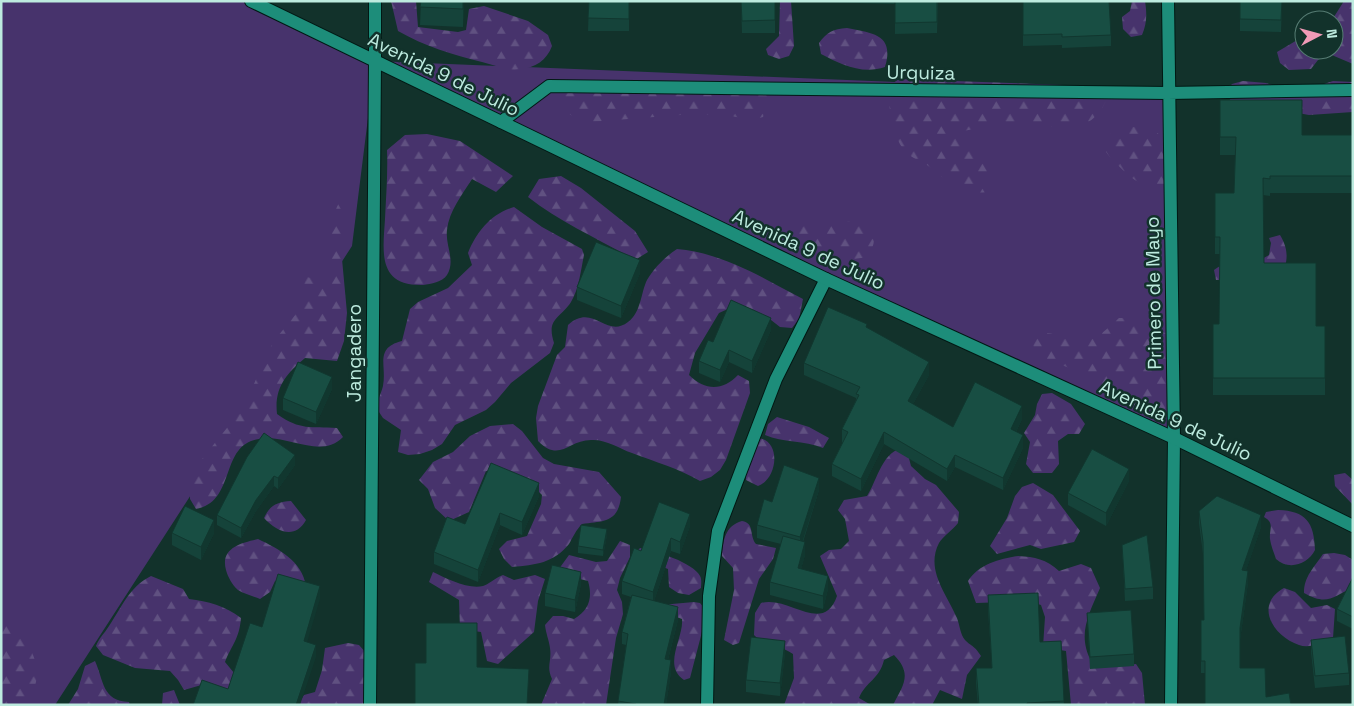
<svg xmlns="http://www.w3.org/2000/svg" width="1354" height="706" font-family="'Space Grotesk',sans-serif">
<defs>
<pattern id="forest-firs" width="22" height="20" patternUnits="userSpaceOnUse" patternTransform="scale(1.25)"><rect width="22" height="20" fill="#47336c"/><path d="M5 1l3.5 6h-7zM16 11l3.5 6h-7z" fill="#605181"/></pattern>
</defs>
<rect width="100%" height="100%" fill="#12322b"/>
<path fill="#47336c" d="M1 1H251L375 61 1168 93 1174 438 375 62 352 246 55 705H1Z"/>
<path fill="url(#forest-firs)" d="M391 1H416L418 27 458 32 466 30 469 9 484 6 528 21 548 35 552 46C547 60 535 68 520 69 506 71 495 65 482 62 453 55 424 46 398 31Z
M780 1H791L794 46 789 56 779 59 768 55 766 49 779 36Z
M1132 1H1145C1147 14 1147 23 1142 35L1131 37 1123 29 1122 17 1130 11Z
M1344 1H1353V64L1327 53 1318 60 1311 69 1289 70 1280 63 1277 52 1304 36V50H1334V20H1332Z
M847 28C872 33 895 34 885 67 862 75 840 64 821 54L819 43C827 32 833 29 847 28Z
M931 77 954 81 1090 86 1107 98C1090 142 1051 123 1016 123 997 123 978 128 959 132 977 153 1000 159 987 192 960 196 947 180 927 165 921 161 912 158 907 153 892 139 888 107 889 87L897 80Z
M1243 81 1266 83 1288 90 1301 84H1324L1333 81 1353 82V112L1309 115 1231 101 1225 92 1232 84Z
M758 87 767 95V106L763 117 752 120 726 115 693 114 589 122C571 119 562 111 561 93L571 89Z
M1142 126C1160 130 1165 141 1175 156L1170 182C1144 192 1131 179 1114 161 1107 154 1104 150 1101 141 1114 129 1125 128 1142 126Z
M427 134 460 141 513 176 496 192 472 179C462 195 449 211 447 230 445 246 456 260 447 275 442 282 431 284 423 285 377 286 383 252 385 219 386 197 388 173 387 150L405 135Z
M561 176 581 188 635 231 648 252 635 260C599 239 561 223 528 197L539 179Z
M340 201 344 211 342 259 347 313 344 341 337 361 305 358C286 374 274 388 277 414 301 431 310 426 337 428L343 437C319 462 283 429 251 441 221 453 234 502 196 509L190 499V487L198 464 243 408 273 342 296 314 306 277 326 280C333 255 326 224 340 201Z
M514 207 542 227 582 249 584 255C581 269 579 289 571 302 560 319 546 318 554 343L550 353 511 383 495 402 486 410 455 425 442 444 432 450 420 454 408 455 398 452 401 430 383 418 377 409C377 400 381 394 383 386 387 365 374 348 402 341L410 309 418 302 448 288 472 265 468 253C477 231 491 214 514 207Z
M858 218C875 228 879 241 867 257L855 259 821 251 798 252C793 240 794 234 804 224L838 225Z
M1280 235C1287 247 1288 255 1285 267L1243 279 1216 280 1214 270C1234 255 1248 268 1269 255L1271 243 1269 238Z
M677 249C723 253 763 278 803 299L799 319 792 328 780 327 771 320 730 308 719 313 695 353 689 375C705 391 723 391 738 375L749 381 750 393 726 460 720 470 711 477 700 481C678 468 655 462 632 453 618 448 606 439 591 440 568 440 560 463 538 441L536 418 538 406 557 355 565 347 568 325C593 302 606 339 628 322 641 313 641 292 647 280 654 268 665 257 677 249Z
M1119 318C1148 318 1149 328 1173 336L1169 405 1160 413 1149 412 1107 392 1079 372 1035 354 1033 344 1037 334C1050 331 1056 335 1068 340 1089 348 1105 331 1119 318Z
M1052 393 1071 404 1085 424 1079 434H1068L1058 441 1059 464 1052 473H1033L1026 464 1030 442 1024 433 1035 415 1037 404 1042 394Z
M777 417 809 427 829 438 823 448C804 440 783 443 765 435L768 424Z
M513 424 522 431 543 458 554 464 599 472 621 497C618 523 603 521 582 524 576 530 573 537 569 544 554 563 535 565 512 567L504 559 499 549 507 541 527 536 541 504 542 495 534 487 486 471 469 512 449 521 435 508 428 489 419 480 433 462 453 452 470 436 490 426Z
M759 438C782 442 777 479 758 486L746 480V475Z
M906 447 911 466 925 479 936 485 959 512 958 523C953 530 943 536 939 543 925 570 947 594 957 618 960 626 960 634 965 640 972 647 974 645 981 656L967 675 962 699 940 690 932 705H893C903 685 913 674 894 655L884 660C879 680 866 681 859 698L871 705H784L794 678 793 654C779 644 766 647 754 635L755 613 761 603C789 595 823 636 837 596L820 556 829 550 841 549 849 541 845 519 838 510 844 500 867 496C878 479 882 450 906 447Z
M1345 473 1353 480V505L1335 486 1334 475Z
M1033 483 1053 495 1080 531 1074 542 1041 549 1030 545 997 554 990 546 1007 518 1015 496 1022 487Z
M291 501 306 520C295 540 277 532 264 518 270 505 277 502 291 501Z
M1278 510C1306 511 1314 522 1315 550 1308 564 1289 571 1276 559 1274 553 1271 546 1270 539 1269 529 1275 523 1264 517L1266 512Z
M742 521C755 523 749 536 756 544L776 548 773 559 759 579 739 643 733 645 724 640 734 590 733 568 722 556C723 540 725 526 742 521Z
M258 539C279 549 302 561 306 586L286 578 275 581 270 592 260 599C253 596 244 594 238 590 232 585 228 577 226 570 220 548 241 543 258 539Z
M620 541 630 545V557L620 578 617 590 622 602 623 614 616 638 606 705H541L552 679C546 666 552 662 550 648 549 640 546 634 545 625L553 616H563L574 619C589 610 593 598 588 581L556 573 569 555 596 562 607 561Z
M640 548C654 550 694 563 700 576 702 579 701 585 701 588L689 595 678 593 669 587 668 569 633 556Z
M1334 553 1345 555 1353 560V587C1333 597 1327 606 1304 593 1304 576 1314 568 1323 554Z
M1018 556C1035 557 1046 559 1059 571L1081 564 1091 568 1100 588C1089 614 1077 634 1091 661L1114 667 1136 664 1142 673 1145 705H1071L1066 651 1043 647 1045 617 1041 605 1029 601 976 603 968 581C979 564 999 559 1018 556Z
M433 572C445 578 469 590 483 586 488 585 495 578 503 575L514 580 535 575 545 579 538 601 534 632 498 664 487 661 481 632 460 629 459 600 429 582Z
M151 576 183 589 189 599C208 601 225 606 241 618 239 640 232 644 225 662L239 679 227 690 205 684 184 690 178 680 170 671 135 668 103 655 96 646C99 638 104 634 109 626 122 607 129 587 151 576Z
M1284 588 1295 592 1311 608 1327 605 1335 609 1333 638C1324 642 1310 649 1299 645 1274 637 1253 605 1284 588Z
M694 602 700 603 704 608 703 628 690 678 684 680C662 665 684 638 682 619L674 616 661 605Z
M1 620C20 624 35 652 37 670 38 682 32 694 28 705H1Z
M348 643 359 645 367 654 364 705H298L304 695 315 692 322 670 325 648Z
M95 661C104 681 102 701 129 702L130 705H68L78 689 85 666Z
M174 690 180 705H162L163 693Z"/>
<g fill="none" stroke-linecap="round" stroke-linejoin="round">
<defs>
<path id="street" d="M375 1V61
M1168 1 1174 438 1171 705
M501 122 549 86 1168 93 1353 90
M707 705 709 596 718 531 776 379 826 279"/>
<path id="secondary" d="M251 1 826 279 1174 438 1353 526
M370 705 375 61"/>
</defs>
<use href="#street" stroke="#001914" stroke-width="14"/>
<use href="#secondary" stroke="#001914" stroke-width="14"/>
<use href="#street" stroke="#1d8d7a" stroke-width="12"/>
<use href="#secondary" stroke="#1d8d7a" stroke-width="12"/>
</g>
<path fill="#15433a" d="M421 1H464L463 27 420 25Z
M589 1H629V31H588Z
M741 1H775V33H742Z
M821 1H938L937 33 895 34V4L821 2Z
M1023 1 1111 35V46L1062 48V45L1023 46Z
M1240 1H1282L1281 32 1240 31Z
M1220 100 1302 135H1353V193H1270V196L1263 195 1264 263 1316 326H1325V395H1213V324H1219L1220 254H1215V193H1234L1235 155H1220Z
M640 273 621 318 577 300V287Z
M867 328 929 375 913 404 953 427 1022 419 1016 432 1023 448 1003 490 955 467 947 481 884 444 861 491 832 476V464L843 442H842V429L856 400V398L804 375V363Z
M771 330 752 373 729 362 720 382 699 373V361L713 342Z
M332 389 316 424 283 410V398Z
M247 457 295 465 278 489 274 486 256 511 241 538 217 525V515Z
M1129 481 1106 526 1068 505V493Z
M819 490 803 542 805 555 801 569 828 589 823 609 770 595V582L781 544 757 538V525L772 502Z
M539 496 522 535 500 525 478 582 434 564V552L465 524Z
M1199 511 1261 527 1246 570 1248 583 1240 640V668L1266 697 1291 705H1205V673H1201V620H1204L1203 554 1199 523Z
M690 526 680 554 671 551 654 601 678 620 668 660 671 672 666 705H618L626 645 622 644V632L631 597 622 594V581L641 551Z
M172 533H214L201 560 172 545Z
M607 535 603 556 578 553V546Z
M1122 545 1153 587V599L1125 601Z
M1353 577V629L1337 621V609Z
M581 584 575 612 545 606V593Z
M988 595 1040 642 1061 641 1064 705H978L976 683V668H992L988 610Z
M1087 613 1134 654V666L1090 669Z
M1311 640 1349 673V685L1315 688 1311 652Z
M785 653 780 696 746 692V680Z"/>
<path fill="#11372f" d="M463 1H464L463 27Z
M640 260V273L621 318V306Z
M771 318V330L752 373V361Z
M729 350V362L720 382V370Z
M929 362V375L908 413V401Z
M332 377V389L316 424V412Z
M1022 406V419L1011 442V429Z
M884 432V444L861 491V479Z
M1023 435V448L1003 490V478Z
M295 455V465L278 489V478Z
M955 455V467L947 481V469Z
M1129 469V481L1106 526V513Z
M274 476V486L256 511 241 538V528L256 500Z
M819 478V490L800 549V537Z
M539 483V496L522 535V522Z
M500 513V525L478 582V570Z
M690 514V526L680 554V542Z
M1261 515V527L1242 582V570Z
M214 520V533L201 560V547Z
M607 529V535L603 556V550Z
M671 538V551L653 604V592Z
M805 542V555L798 580V568Z
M1248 571V583L1240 640V628Z
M581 572V584L575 612V600Z
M828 576V589L823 609V596Z
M320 586V599L304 653V641Z
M678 607V620L665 671V659Z
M785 641V653L780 696V683Z
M316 645V657L300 705H296Z
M671 660V672L666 705H664Z"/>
<path fill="#184e43" stroke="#11372f" d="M421 1H463V9L420 7Z
M589 1H629V19L588 18Z
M741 1H775V20L742 21Z
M895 1H937V22L895 23Z
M1023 1H1109L1111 35 1062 37V34L1023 35Z
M1240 1H1282L1281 20 1240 19Z
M1220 100H1302V135H1353V176H1270V179L1263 178 1264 263H1316V326H1325V378H1213V324H1219L1220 237H1215V193H1234L1236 137H1220Z
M596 242 640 260 621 306 577 287Z
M731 300 771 318 752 361 729 350 720 370 699 361 708 340 713 342Z
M828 307 867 324 866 327 929 362 908 401 953 427 975 382 1022 406 1011 429 1023 435 1003 478 955 455 947 469 884 432 861 479 832 464 848 432 842 429 859 395 856 394 860 387 804 363Z
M298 362 332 377 316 412 283 398Z
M264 433 295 455 278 478 274 476 256 500 241 528 217 515 247 457Z
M1092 449 1129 469 1106 513 1068 493Z
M491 463 539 483 522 522 500 513 478 570 434 552 447 517 465 524Z
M784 465 819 478 800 537 757 525 764 499 772 502Z
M1217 496 1261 515 1242 570 1248 571 1240 628V668H1265L1266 697 1289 693 1291 705H1205V661H1201V620H1204L1203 542 1199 511Z
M659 502 690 514 680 542 671 538 653 592 622 581 634 548 641 551Z
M185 506 214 520 201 547 172 533Z
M581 525 607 529 603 550 578 546Z
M1147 535 1153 587 1125 589 1122 545Z
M783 536 805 542 798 568 828 576 823 596 770 582Z
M552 565 581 572 575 600 545 593Z
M278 574 320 586 304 641 316 645 296 705H193L202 680 228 689 250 623 262 627Z
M1353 577V617L1337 609Z
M1038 593 1040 642 1061 641 1064 701 1027 703V705H979L976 668H992L988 595Z
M632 595 678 607 665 659 671 660 664 705H636V704L618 701 628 634 622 632Z
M1131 610 1134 654 1090 657 1087 613Z
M426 623H477V667L529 669 527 705H415V663H426Z
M1345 636 1349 673 1315 676 1311 640Z
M751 637 785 641 780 683 746 680Z"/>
<g text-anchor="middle" stroke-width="5" stroke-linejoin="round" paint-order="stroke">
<g font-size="19" fill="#bdebdf" stroke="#12322b">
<text transform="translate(921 72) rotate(1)" y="7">Urquiza</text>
<text transform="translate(444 74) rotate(26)" y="7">Avenida 9 de Julio</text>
<text transform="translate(809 249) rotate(25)" y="7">Avenida 9 de Julio</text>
<text transform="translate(1153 293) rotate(-91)" y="7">Primero de Mayo</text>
<text transform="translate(354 353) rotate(-90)" y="7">Jangadero</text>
<text transform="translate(1176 420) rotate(25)" y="7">Avenida 9 de Julio</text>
</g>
</g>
<rect width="1354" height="706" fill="none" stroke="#bdebdf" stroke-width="5"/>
<g transform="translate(1319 35) rotate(84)"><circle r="24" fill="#12322b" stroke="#567c73"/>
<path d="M0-4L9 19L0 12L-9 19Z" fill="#f09ab7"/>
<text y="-8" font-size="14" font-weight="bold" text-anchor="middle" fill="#bdebdf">N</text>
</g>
</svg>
